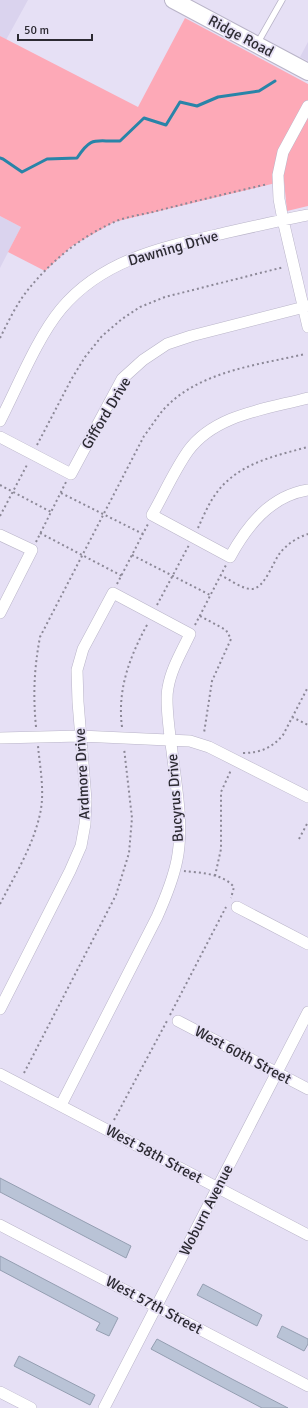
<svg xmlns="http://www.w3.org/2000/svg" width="308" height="1408" font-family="Signika,sans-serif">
<rect width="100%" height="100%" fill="#e6e0f5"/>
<path fill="#dad3ee" d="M0 0H28L6 40 0 36Z
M308 42V61L300 57Z
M0 216 21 227 0 268Z"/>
<path fill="#fda9b7" d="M185 18 308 84V206L287 211 284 181 114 222 72 246 45 271 8 252 21 227 0 216V36L138 107Z"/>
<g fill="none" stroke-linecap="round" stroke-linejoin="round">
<path stroke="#2984a8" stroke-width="3" d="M0 158 3 159 22 172 47 159 77 158C92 135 95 142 120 141L144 118 166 125 180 102 197 106 218 97 259 91 275 81"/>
</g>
<path fill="#b9c3d6" stroke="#949eb1" d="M0 1178 131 1246 126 1258 0 1192Z
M0 1256 118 1318 109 1336 96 1330 100 1323 0 1270Z
M203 1284 262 1315 257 1326 197 1295Z
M282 1326 308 1339V1344L304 1351 277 1337Z
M157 1339 232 1379 288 1408H262L209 1380 151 1349Z
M19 1356 95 1395 90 1405 14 1366Z"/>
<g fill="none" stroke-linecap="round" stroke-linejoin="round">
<defs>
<path id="lane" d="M257 44 282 0"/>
<path id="street" d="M308 106 283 152 278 175 279 199 283 220 308 327
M308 398C267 409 215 414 188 451 174 471 164 494 152 515L230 557C247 526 270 496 308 490
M0 421C18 386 37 338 61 309 101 261 159 248 216 235 247 228 277 221 308 215
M0 437 71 474 122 379 143 360 167 344 191 336 308 306
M0 535 32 550 0 613
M0 738 80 736 190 741 209 747 308 797
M237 907 308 944
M0 1009 70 871 81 846 85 824 86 800 78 702 77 670 83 649 113 593 190 634C182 651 171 669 168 688 165 701 170 737 172 751 176 786 184 825 177 860 173 880 165 899 157 917L61 1105
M178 1021 308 1089
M0 1074 308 1235
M0 1225 308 1386
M0 1392 31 1408
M104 1408 308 1012"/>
<path id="secondary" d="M173 0 308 72"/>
</defs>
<use href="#lane" stroke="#b9b4c8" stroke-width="7"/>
<use href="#street" stroke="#b9b4c8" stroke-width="12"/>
<use href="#secondary" stroke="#b9b4c8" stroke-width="18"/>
<path stroke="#8c8897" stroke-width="2" stroke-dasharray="2 3" stroke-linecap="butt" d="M0 338C8 322 16 305 27 291 49 263 79 238 112 223 124 217 140 215 153 212 191 202 229 193 268 184
M37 445 71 380 85 357 102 336 122 319 140 307 165 297 284 267
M0 485 51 512
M61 493 143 534
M0 516 28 463
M198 528C203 517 208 505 215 495 236 464 274 456 308 447
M40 533 122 576
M36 542 66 482
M132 555 210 595
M220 575C229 579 242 589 251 589 264 590 273 562 280 553 287 544 298 537 308 534
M117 584 148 524
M157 605 189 545
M200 616 226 630 231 639 212 681 204 733
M195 625 226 565
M292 717 308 725
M36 727C33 695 34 669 40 637L144 436C151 427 157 417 164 409 199 371 258 365 305 354
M122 727C117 689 130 656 148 623
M243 753C260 753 272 748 283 735L308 687
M299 839 308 822
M184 871C200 873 222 873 234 887L231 898
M215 876 221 849V792L231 770
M0 904C15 875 33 846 40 814 45 792 40 768 38 746
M170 1015 226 907
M24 1073 116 895 129 853 132 818 124 748
M114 1120 168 1019"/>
<use href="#lane" stroke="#fff" stroke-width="5.5"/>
<use href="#street" stroke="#fff" stroke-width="11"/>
<use href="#secondary" stroke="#fff" stroke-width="16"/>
</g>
<g text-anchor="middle" stroke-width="3.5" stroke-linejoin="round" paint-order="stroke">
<g font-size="15" fill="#2c2a32" stroke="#e6e0f5">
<text transform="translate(241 36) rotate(28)" y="5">Ridge Road</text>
<text transform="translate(173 248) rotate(-16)" y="5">Dawning Drive</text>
<text transform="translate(106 413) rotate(-59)" y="5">Gifford Drive</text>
<text transform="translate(82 774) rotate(-93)" y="5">Ardmore Drive</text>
<text transform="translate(175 798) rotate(-94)" y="5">Bucyrus Drive</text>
<text transform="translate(243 1055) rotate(28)" y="5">West 60th Street</text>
<text transform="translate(154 1154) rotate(28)" y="5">West 58th Street</text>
<text transform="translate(206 1210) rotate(-63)" y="5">Woburn Avenue</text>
<text transform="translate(154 1305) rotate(28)" y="5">West 57th Street</text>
</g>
</g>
<path d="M18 34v6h74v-6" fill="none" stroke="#2c2a32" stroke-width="2"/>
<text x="24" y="34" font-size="12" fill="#2c2a32" stroke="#e6e0f5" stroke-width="3" paint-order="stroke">50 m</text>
</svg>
